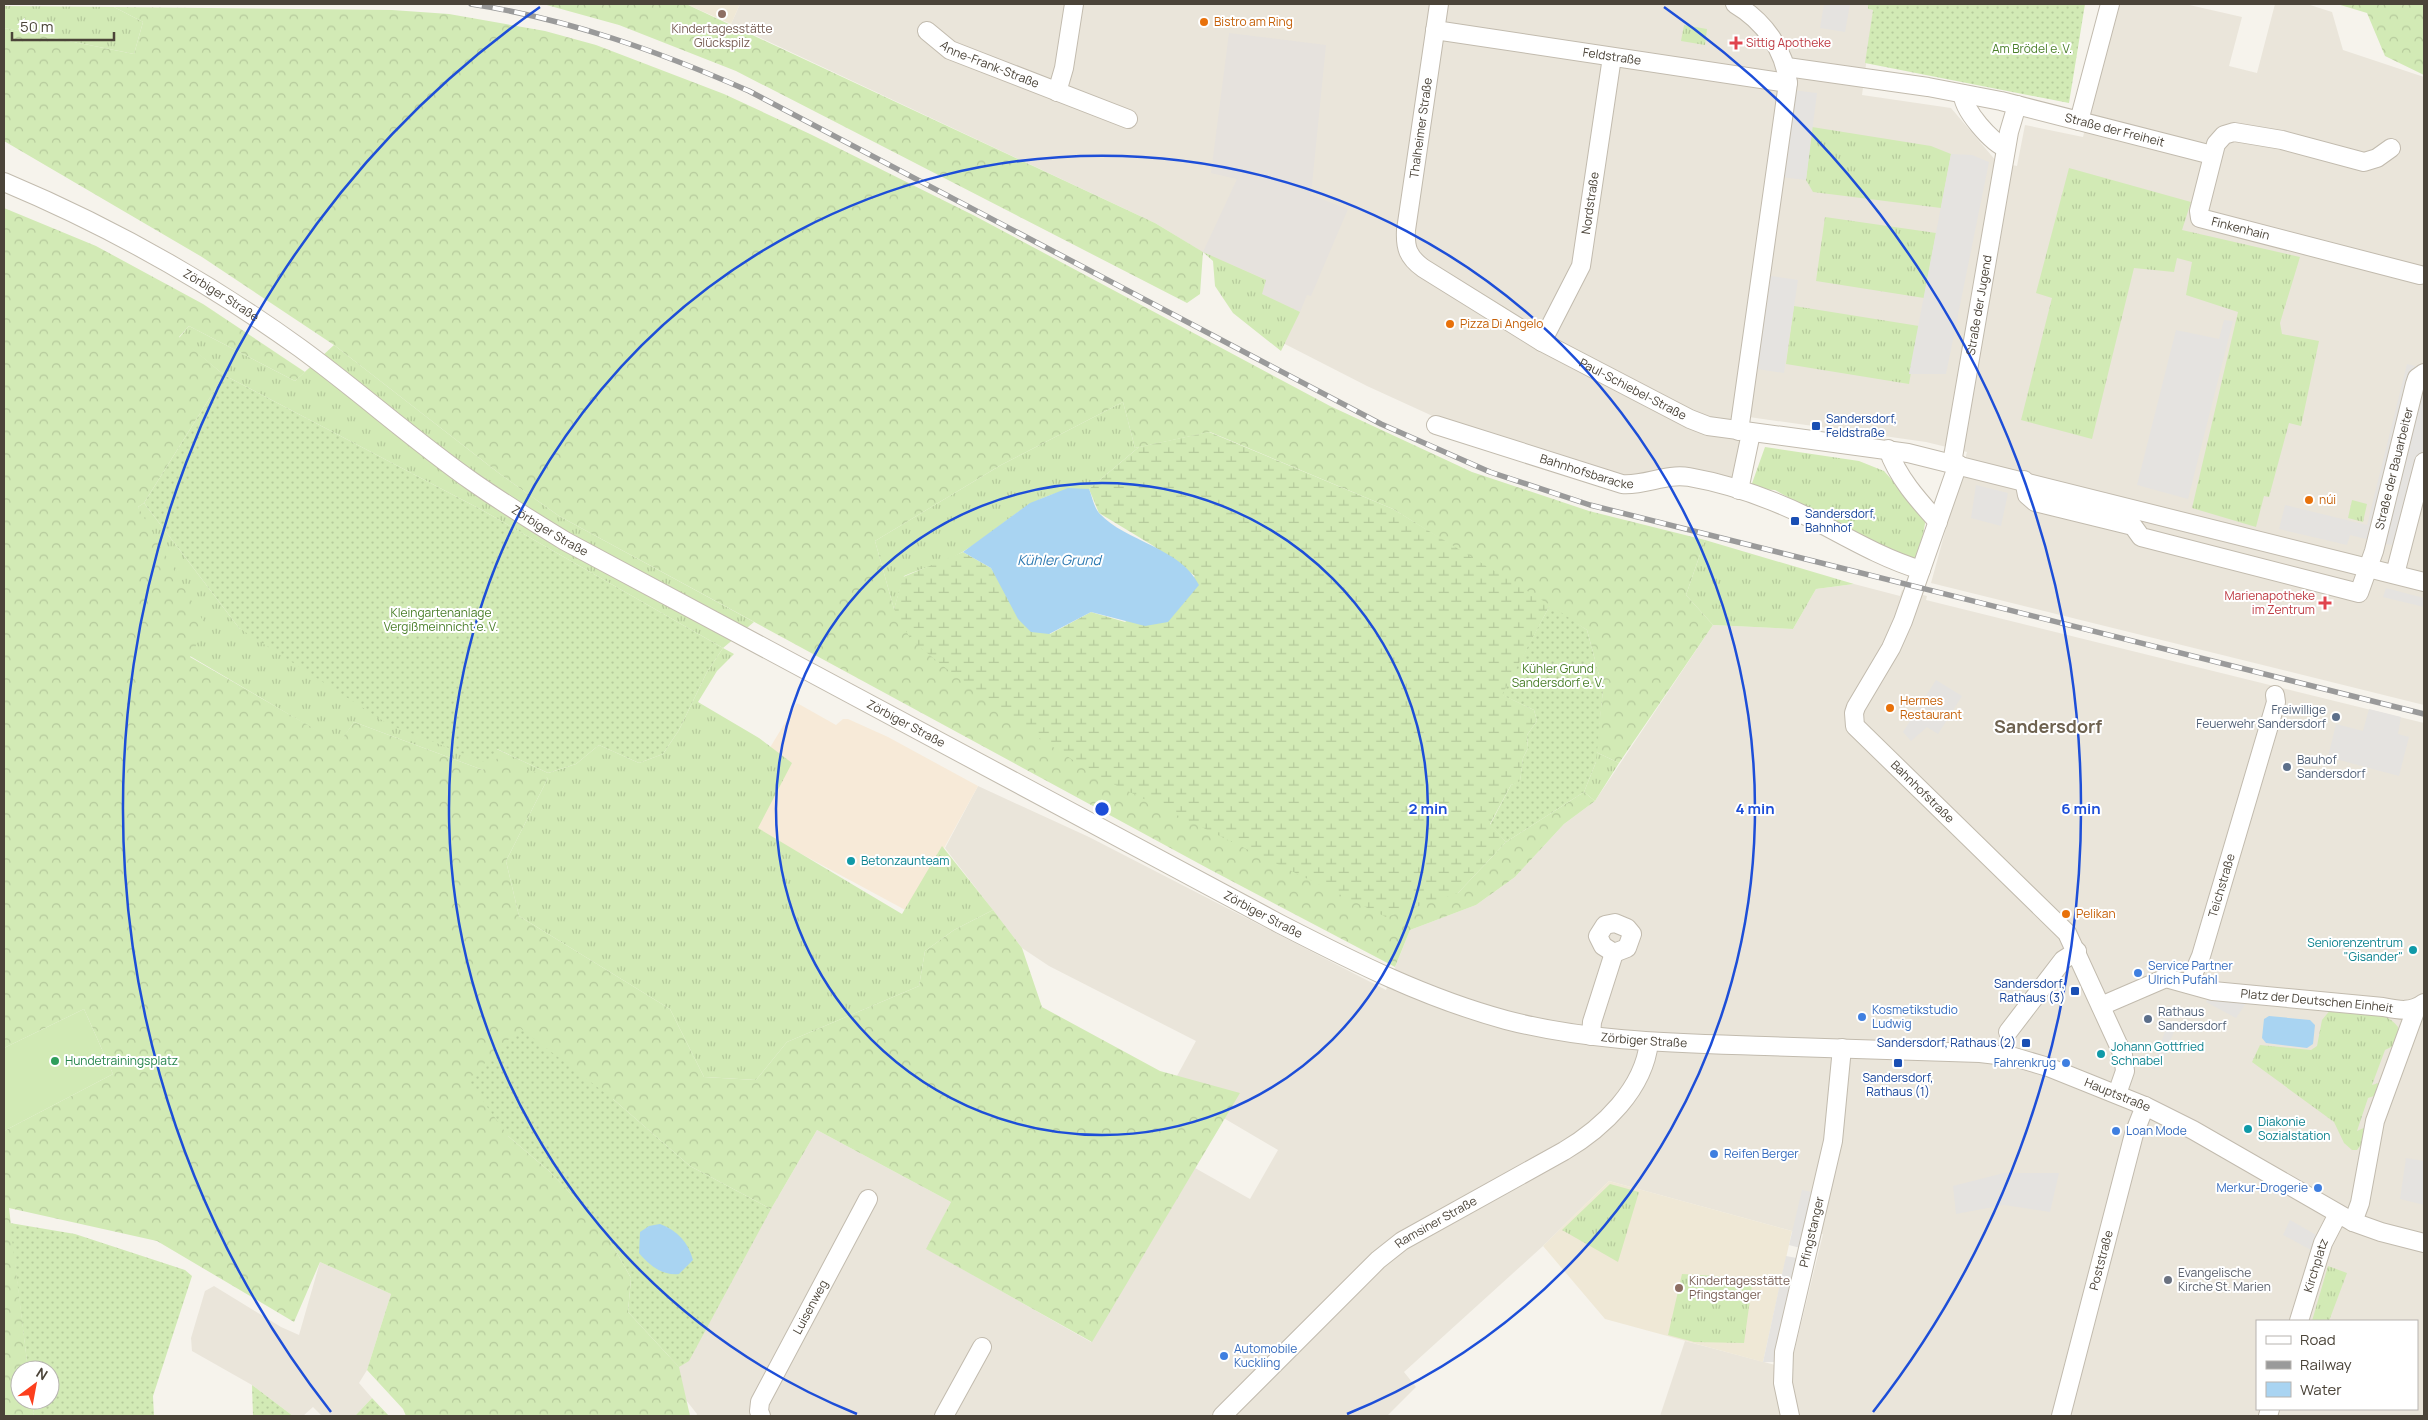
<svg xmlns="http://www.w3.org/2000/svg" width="2428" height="1420" font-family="Manrope,sans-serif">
<defs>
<pattern id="grass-tufts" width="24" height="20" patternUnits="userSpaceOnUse" patternTransform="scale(1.25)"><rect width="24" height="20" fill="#d2eab5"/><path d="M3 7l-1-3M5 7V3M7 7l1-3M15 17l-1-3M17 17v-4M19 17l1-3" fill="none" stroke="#b6ca9c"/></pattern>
<pattern id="forest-crowns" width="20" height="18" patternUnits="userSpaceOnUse" patternTransform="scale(1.25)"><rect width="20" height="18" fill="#d2eab5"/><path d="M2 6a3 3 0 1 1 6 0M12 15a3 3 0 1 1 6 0" fill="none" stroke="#b6ca9c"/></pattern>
<pattern id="wetland-marsh" width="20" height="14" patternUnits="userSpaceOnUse" patternTransform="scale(1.25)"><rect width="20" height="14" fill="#d2eab5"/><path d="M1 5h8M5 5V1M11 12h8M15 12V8" fill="none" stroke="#b6ca9c"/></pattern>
<pattern id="garden-dots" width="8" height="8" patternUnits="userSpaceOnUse" patternTransform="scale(1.25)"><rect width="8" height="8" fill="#d2eab5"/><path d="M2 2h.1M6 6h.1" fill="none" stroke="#b6ca9c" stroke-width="1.8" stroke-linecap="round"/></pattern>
</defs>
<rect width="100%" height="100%" fill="#f6f3ec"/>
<path fill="#eae5da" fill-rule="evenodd" d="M740 4H1868V9L1873 10 1862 95 1951 108 1997 162 2017 166 2025 125 2083 137 2118 4H2185L2242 17 2229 66 2257 73 2275 4H2307L2332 12 2343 50 2424 77V705L1931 583 1967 452 1926 442 1749 417 1732 479 1627 477 1461 429 1367 386 1279 341 1219 262 1155 223 731 24Z
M1854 584 1900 596 1902 590 1927 596 1926 600 2424 723V1416H1660L1685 1341 1790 1369 1823 1234 1792 1231 1609 1181 1543 1246 1404 1372 1416 1387 1387 1416H696L697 1414 686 1400 669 1356 771 1209 817 1130 951 1202 927 1249 1091 1342 1195 1168 1250 1199 1278 1150 1171 1087 1196 1041 1049 966 1022 948 945 848 978 786 1089 837 1386 990 1410 930 1476 905 1515 877 1564 824 1595 801 1713 625 1793 629 1816 589ZM2257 1321H2417V1409H2257Z
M320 1262 391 1294 367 1370 359 1383 372 1398 355 1416H322L313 1407 303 1416H293L252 1385 192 1351 191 1338 205 1291 214 1286 281 1327 299 1335Z"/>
<path fill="#f7ead8" d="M797 703 836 725 843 719H848L888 737 978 786 909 912 729 815Z"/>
<path fill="#e6e2dd" d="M1229 33 1326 45 1311 195 1348 209 1311 296 1307 295 1300 312 1262 294 1265 279 1203 252 1237 179 1211 173Z"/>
<path fill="#efe8d6" d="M686 4H740L731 24Z
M1609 1181 1792 1231 1763 1362 1605 1319 1543 1246Z"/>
<path fill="url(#grass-tufts)" d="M4 6 114 7 143 22 134 54 4 28Z
M1684 25 1707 29 1705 45 1681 41Z
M1812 127 1931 146 1951 154 1941 208 1813 192 1806 180Z
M2069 168 2191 202 2182 230 2300 257 2280 323 2282 334 2319 341 2301 426 2289 423 2269 497 2264 496 2256 527 2192 508 2238 312 2186 295 2192 262 2177 258 2174 272 2134 268 2092 439 2021 420 2052 298 2036 293Z
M1825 217 1936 233 1924 298 1816 281Z
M1203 252 1266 280 1262 294 1300 312 1281 351 1233 313 1215 286 1213 261Z
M1794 306 1919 326 1909 384 1786 364Z
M189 326 295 381 334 345 500 474 559 516 754 622 723 648 734 654 717 671 698 702 759 738 792 763 758 828 902 914 942 846 993 910 954 930 925 951 919 986 787 1042 756 1080 704 1077 670 1009 519 916 506 861 548 778 483 770 354 722 339 744 190 656 138 507 144 503 239 628 548 773 576 764 599 745 639 763 663 754 679 730 707 672 723 648 482 510 224 375 179 338Z
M1123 402 1135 448 1139 447 1089 489C1033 488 1008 524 964 551 946 562 923 568 904 576L894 609 875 541 1001 465Z
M1765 447 1859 461 1884 471 1926 518 1920 551 1912 562 1900 559 1775 490 1750 489Z
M2352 500 2367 504 2363 522 2348 518Z
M1705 540 1854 584 1816 589 1793 629 1713 625 1686 595Z
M1596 752 1619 763 1595 801 1584 792 1596 762Z
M2331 1009C2354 1011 2384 1008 2398 1027L2397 1044 2385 1050 2372 1085 2382 1082 2377 1095 2368 1098 2357 1131 2368 1126 2364 1141 2357 1150H2352L2344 1143 2334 1122 2252 1062 2260 1045 2311 1050 2317 1046 2322 1020Z
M1610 1184 1639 1192 1618 1262 1562 1230Z
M2328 1266 2347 1273 2329 1321H2312Z
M1682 1274 1753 1278 1744 1343 1694 1342 1668 1335Z"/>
<path fill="url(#forest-crowns)" d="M543 4H686L1155 223 1203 252 1200 294 1187 303 736 71 619 25Z
M2337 4H2424V75L2385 56 2367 13Z
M114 7 392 10 449 14 545 31 596 45 724 94 810 134 973 215 1330 406 1472 472 1589 511 1705 540 1686 595 1713 625 1619 763 1596 752 1603 690 1587 630 1393 509 1210 432 1135 448 1123 402 1001 465 875 541 894 609 1458 893 1506 842 1584 792 1595 801 1564 824 1515 877 1476 905 1410 930 1395 967 1209 869 559 516 500 474 334 345 202 257 4 141V28L134 54 143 22Z
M4 208 96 246 203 304 305 372 295 381 189 326 179 337 224 375 144 503 138 507 206 626 190 657 339 743 354 722 483 770 499 757 548 778 506 861 519 916 670 1009 704 1077 756 1080 787 1042 919 986 925 951 954 930 993 910 1022 948 1042 1007 1160 1071 1240 1093 1092 1342 926 1249 951 1202 817 1130 771 1209 690 1166 613 1099 508 1136 549 1171 601 1225 631 1278 628 1312 679 1367 690 1416H406L403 1409 367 1370 391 1294 320 1262 294 1322 157 1241 9 1208 28 1370H20V1400H32L34 1416H4V1131L113 1074 84 1009 4 1048Z"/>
<path fill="url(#wetland-marsh)" d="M1209 432 1393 509 1550 605 1503 695 1534 710 1537 721 1527 735 1528 748 1523 758 1520 782 1511 785 1490 824 1506 842 1458 893 1386 917 1099 777 1004 715 911 640 894 609 903 577 963 552 991 568 1004 589 1050 634 1091 612 1125 622 1195 576 1152 545 1099 513 1089 489 1139 447Z"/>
<path fill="url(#garden-dots)" d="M1868 4H2085L2069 103 1865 63 1873 10 1868 9Z
M224 375 482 510 723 648 707 672 679 730 663 754 639 763 599 745 576 764 548 773 497 749 487 763 388 724 239 628 144 503Z
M1550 605 1587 630 1603 690 1596 762 1584 792 1506 842 1490 825 1511 785 1520 781 1523 758 1528 748 1527 735 1537 721 1534 710 1502 695Z
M520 1028 613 1099 690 1166 771 1209 689 1361 679 1367 628 1312 631 1278 601 1225 549 1171 508 1136 468 1080Z
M10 1223 75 1234 185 1270 192 1276 153 1396 154 1416H34L32 1400H50V1370H28Z
M252 1385 293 1416H253Z
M372 1398 389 1416H355Z"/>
<path fill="#d2eab5" d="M84 1009 113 1074 4 1131V1048Z"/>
<path fill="#e5e3e0" d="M1824 4H1850L1845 32 1820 28Z
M1792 90 1817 93 1806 180 1781 177Z
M1951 154 1972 155 1989 162 1946 374H1909Z
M1764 275 1798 280 1784 373 1751 368Z
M2224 320 2233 321 2188 499 2137 485 2176 330 2219 339Z
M2407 364 2424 368V499L2411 550 2350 535 2347 545 2279 529 2285 505 2367 525Z
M1976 485 2008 493 2001 526 1971 518Z
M2386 588 2424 598V607L2383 597Z
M1936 680 1962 696 1938 734 1927 727 1911 741 1903 732Z
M2369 709 2401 717 2398 734 2409 737 2399 776 2328 757 2336 724 2363 731Z
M2210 995 2248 1000 2236 1018 2206 1002Z
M2178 1021 2160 1068 2152 1069 2167 1026Z
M2406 1158 2424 1161V1205L2400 1199Z
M2004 1173H2059L2050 1212 2004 1205 1956 1214 1953 1186Z
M1802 1190 1817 1193 1804 1249 1789 1245Z
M2290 1220 2318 1236 2311 1250 2283 1235Z
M1786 1256 1802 1259 1776 1362H1763Z"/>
<path fill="#a9d4f2" d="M1068 488 1089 489C1092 496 1094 508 1100 514 1125 541 1181 548 1199 585L1168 622 1145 626 1091 612 1049 634 1031 632 1018 619 991 568 963 552 1030 503Z
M2269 1016 2310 1020 2315 1025 2313 1044 2307 1048 2266 1043 2262 1038 2264 1019Z
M660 1224C678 1231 688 1242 693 1260L679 1274C662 1276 649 1265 639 1253L640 1232 649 1226Z"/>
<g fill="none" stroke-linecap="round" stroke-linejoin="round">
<defs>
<g id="minor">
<path id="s1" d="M1439 4 1406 230C1405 248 1408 257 1423 268L1542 342 1690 419 1708 426 1908 453 2424 582"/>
<path d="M1735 4C1764 21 1785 50 1788 83L1739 431"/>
<path id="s2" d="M1435 30 1788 83"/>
<path id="s3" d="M927 31 950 50 1128 119"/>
<path id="s4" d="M1787 67 1928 87 2001 101 2212 155"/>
<path d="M1057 92 1064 68 1074 4"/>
<path d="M1963 94C1962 109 1992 143 2006 148"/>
<path d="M2079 121 2110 4"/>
<path id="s5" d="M2391 148 2377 158 2364 162 2282 140 2234 132 2224 135 2216 144 2199 211 2200 218 2420 275"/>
<path id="s6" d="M4 182C109 226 207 281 300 348 359 391 413 440 473 482 503 503 534 522 565 541L1280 924C1354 962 1425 998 1506 1020 1590 1042 1678 1043 1765 1046 1836 1048 1908 1050 1980 1053L2014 1057 2048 1067 2145 1106 2193 1130 2353 1222 2381 1232 2424 1243"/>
<path id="s7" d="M1542 342 1581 266 1612 57"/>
<path id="s8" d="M1436 425 1622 484C1645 486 1666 473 1689 477 1729 484 1771 499 1808 517 1845 536 1881 558 1921 570"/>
<path d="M1888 449C1897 477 1919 501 1938 522"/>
<path id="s9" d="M1952 463 2009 132 2017 105"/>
<path id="s10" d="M1958 464 1903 621 1891 648 1856 707 1854 713 1855 726 2067 933 2123 1055 2125 1071 2117 1094"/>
<path id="s11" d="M2024 480 2027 495 2035 502 2133 526 2141 537 2359 593 2374 551 2415 384 2417 378 2424 373"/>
<path d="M1739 490 1751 433"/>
<path d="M2395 574 2424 462"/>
<path d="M1615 923 1627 928 1632 934 1627 948 1614 953 1603 946 1598 936 1605 925Z"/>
<path id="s12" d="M2189 984 2201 956 2276 702 2275 695"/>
<path id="s13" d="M2101 1006 2166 978 2213 991 2383 1007C2398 1010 2411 1013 2424 1003"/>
<path d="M2008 1032 2063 960 2077 951"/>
<path d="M1591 1036 1592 1022 1614 953"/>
<path d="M2353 1222 2360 1203 2375 1121 2416 1009"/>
<path id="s14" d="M2299 1321 2323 1243 2338 1214"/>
<path id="s15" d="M761 1416 759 1411 760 1402 868 1199"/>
<path d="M944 1416 982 1347"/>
<path id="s16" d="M1222 1416 1378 1260 1402 1241 1564 1151C1603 1128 1644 1089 1649 1042"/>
<path id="s17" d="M1790 1416 1783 1383 1784 1352 1833 1141 1842 1048"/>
<path id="s18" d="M2061 1416 2134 1134 2145 1106"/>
<path d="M2268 1416 2270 1409"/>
</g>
</defs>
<use href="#minor" stroke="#c2bbae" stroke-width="20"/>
<use href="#minor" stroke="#fff" stroke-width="18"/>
<defs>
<path id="rail" d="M471 4C569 19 660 52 749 91L1381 424 1490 472 1590 505 2424 714"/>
</defs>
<use href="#rail" stroke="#9a9a9a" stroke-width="5.5"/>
<use href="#rail" stroke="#fff" stroke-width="4" stroke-dasharray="11" stroke-linecap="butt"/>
</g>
<g fill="none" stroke="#1d4ed8" stroke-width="2.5">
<circle cx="1102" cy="809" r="326"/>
<path d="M857 1414A653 653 0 1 1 1347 1414"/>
<path d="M331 1412A979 979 0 0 1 540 7M1664 7A979 979 0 0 1 1873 1412"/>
</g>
<g fill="#8d6e63" stroke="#fff" stroke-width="2">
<circle cx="722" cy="14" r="5"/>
<circle cx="1679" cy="1288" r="5"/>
</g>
<g fill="#e8710a" stroke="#fff" stroke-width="2">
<circle cx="1204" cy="22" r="5"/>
<circle cx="1450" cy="324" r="5"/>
<circle cx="2309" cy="500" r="5"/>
<circle cx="1890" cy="708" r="5"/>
<circle cx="2066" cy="914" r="5"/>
</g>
<g fill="#e0444e" stroke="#fff" stroke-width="2">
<path d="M1733.5 35.5h5v5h5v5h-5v5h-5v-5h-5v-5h5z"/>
<path d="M2322.5 595.5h5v5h5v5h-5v5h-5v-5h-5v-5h5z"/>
</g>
<g fill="#1a4fb4" stroke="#fff" stroke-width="2">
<rect x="1811" y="421" width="10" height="10" rx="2.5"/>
<rect x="1790" y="516" width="10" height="10" rx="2.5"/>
<rect x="2070" y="986" width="10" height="10" rx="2.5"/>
<rect x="2021" y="1038" width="10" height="10" rx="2.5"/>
<rect x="1893" y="1058" width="10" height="10" rx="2.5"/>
</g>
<g fill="#5c6f8a" stroke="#fff" stroke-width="2">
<circle cx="2336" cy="717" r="5"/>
<circle cx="2287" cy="767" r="5"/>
<circle cx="2148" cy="1019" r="5"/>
</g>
<g fill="#0f9aa8" stroke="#fff" stroke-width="2">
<circle cx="851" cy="861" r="5"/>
<circle cx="2413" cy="950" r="5"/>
<circle cx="2101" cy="1054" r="5"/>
<circle cx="2248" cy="1129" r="5"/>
</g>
<g fill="#3f7fe0" stroke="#fff" stroke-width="2">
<circle cx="2138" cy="973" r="5"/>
<circle cx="1862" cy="1017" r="5"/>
<circle cx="2066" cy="1063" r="5"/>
<circle cx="2116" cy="1131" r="5"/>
<circle cx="1714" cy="1154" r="5"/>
<circle cx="2318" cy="1188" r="5"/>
<circle cx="1224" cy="1356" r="5"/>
</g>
<circle fill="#2e9e5b" stroke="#fff" stroke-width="2" cx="55" cy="1061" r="5"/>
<circle fill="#6b7280" stroke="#fff" stroke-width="2" cx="2168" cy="1280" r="5"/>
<g text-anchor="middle" stroke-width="4" stroke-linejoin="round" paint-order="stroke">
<g font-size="12" fill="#c56008" stroke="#fff" text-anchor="start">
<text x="1214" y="26">Bistro am Ring</text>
<text x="1460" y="328">Pizza Di Angelo</text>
<text x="2319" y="504">núi</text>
<text x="1900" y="705">Hermes<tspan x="1900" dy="14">Restaurant</tspan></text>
<text x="2076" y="918">Pelikan</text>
</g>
<g font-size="12" fill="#785e54" stroke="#fff">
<text x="722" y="33">Kindertagesstätte<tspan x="722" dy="14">Glückspilz</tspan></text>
<text x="1689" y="1285" text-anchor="start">Kindertagesstätte<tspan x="1689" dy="14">Pfingstanger</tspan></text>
</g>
<g font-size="12" fill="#be3a42" stroke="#fff" text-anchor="start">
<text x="1746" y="47">Sittig Apotheke</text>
<text x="2315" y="600" text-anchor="end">Marienapotheke<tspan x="2315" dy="14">im Zentrum</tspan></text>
</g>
<g font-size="12" fill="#4a7f2a" stroke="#fff">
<text x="2032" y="53">Am Brödel e. V.</text>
<text x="441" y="617">Kleingartenanlage<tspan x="441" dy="14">Vergißmeinnicht e. V.</tspan></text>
<text x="1558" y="673">Kühler Grund<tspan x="1558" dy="14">Sandersdorf e. V.</tspan></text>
</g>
<g font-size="12" fill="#4b4439" stroke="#fff">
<text dy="4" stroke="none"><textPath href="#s2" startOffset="179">Feldstraße</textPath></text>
<text dy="4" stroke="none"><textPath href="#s3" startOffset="72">Anne-Frank-Straße</textPath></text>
<text transform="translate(1421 128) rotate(-82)" y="4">Thalheimer Straße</text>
<text dy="4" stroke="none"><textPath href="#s4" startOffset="334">Straße der Freiheit</textPath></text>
<text dy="4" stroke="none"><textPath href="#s7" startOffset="149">Nordstraße</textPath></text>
<text dy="4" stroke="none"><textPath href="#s5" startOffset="305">Finkenhain</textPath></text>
<text dy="4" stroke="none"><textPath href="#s6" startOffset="245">Zörbiger Straße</textPath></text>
<text dy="4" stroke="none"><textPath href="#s9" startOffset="160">Straße der Jugend</textPath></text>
<text dy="4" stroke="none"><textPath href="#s1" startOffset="515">Paul-Schiebel-Straße</textPath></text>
<text dy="4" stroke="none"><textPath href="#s11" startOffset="495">Straße der Bauarbeiter</textPath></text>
<text dy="4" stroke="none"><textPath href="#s8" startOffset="158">Bahnhofsbaracke</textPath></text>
<text dy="4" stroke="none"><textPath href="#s6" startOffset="650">Zörbiger Straße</textPath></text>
<text dy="4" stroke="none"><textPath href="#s6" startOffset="1055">Zörbiger Straße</textPath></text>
<text dy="4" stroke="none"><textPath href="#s10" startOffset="378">Bahnhofstraße</textPath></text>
<text dy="4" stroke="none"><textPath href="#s12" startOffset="104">Teichstraße</textPath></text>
<text dy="4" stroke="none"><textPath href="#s6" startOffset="1460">Zörbiger Straße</textPath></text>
<text dy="4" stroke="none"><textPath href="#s13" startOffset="224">Platz der Deutschen Einheit</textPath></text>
<text dy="4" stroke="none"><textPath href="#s6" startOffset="1865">Zörbiger Straße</textPath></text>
<text dy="4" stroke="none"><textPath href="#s6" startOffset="2346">Hauptstraße</textPath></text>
<text dy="4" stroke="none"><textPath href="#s16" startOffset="290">Ramsiner Straße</textPath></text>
<text dy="4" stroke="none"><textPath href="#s17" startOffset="188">Pfingstanger</textPath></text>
<text dy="4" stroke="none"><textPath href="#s18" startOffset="161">Poststraße</textPath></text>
<text dy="4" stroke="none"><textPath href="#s14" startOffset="58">Kirchplatz</textPath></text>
<text dy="4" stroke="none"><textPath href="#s15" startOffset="122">Luisenweg</textPath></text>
</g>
<g font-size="12" fill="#164399" stroke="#fff" text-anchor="start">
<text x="1826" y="423">Sandersdorf,<tspan x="1826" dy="14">Feldstraße</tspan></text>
<text x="1805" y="518">Sandersdorf,<tspan x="1805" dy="14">Bahnhof</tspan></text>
<text x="2065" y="988" text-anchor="end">Sandersdorf,<tspan x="2065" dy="14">Rathaus (3)</tspan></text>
<text x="2016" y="1047" text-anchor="end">Sandersdorf, Rathaus (2)</text>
<text x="1898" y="1082" text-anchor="middle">Sandersdorf,<tspan x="1898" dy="14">Rathaus (1)</tspan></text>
</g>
<g font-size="12" fill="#4e5e75" stroke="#fff" text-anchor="start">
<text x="2326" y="714" text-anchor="end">Freiwillige<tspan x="2326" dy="14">Feuerwehr Sandersdorf</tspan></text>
<text x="2297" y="764">Bauhof<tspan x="2297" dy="14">Sandersdorf</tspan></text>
<text x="2158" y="1016">Rathaus<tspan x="2158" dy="14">Sandersdorf</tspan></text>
</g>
<g font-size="12" fill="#0d838f" stroke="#fff" text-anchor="start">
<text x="861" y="865">Betonzaunteam</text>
<text x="2403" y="947" text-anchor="end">Seniorenzentrum<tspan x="2403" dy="14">"Gisander"</tspan></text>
<text x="2111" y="1051">Johann Gottfried<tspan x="2111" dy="14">Schnabel</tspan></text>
<text x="2258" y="1126">Diakonie<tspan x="2258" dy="14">Sozialstation</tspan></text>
</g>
<g font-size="12" fill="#366cbe" stroke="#fff" text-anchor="start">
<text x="2148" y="970">Service Partner<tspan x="2148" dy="14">Ulrich Pufahl</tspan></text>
<text x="1872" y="1014">Kosmetikstudio<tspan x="1872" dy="14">Ludwig</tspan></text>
<text x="2056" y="1067" text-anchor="end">Fahrenkrug</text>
<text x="2126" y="1135">Loan Mode</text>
<text x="1724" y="1158">Reifen Berger</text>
<text x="2308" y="1192" text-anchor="end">Merkur-Drogerie</text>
<text x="1234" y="1353">Automobile<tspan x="1234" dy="14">Kuckling</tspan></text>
</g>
<g font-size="12" fill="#27864d" stroke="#fff" text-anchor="start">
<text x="65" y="1065">Hundetrainingsplatz</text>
</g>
<g font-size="12" fill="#5b616d" stroke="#fff" text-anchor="start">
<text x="2178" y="1277">Evangelische<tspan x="2178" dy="14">Kirche St. Marien</tspan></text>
</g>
<g font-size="14" font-style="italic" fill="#2e7ab2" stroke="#fff">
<text x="1059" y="565">Kühler Grund</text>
</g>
<g font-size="18" font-weight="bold" fill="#6e6250" stroke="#fff">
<text x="2048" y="733">Sandersdorf</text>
</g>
</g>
<circle cx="1102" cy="809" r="8" fill="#1d4ed8" stroke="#fff" stroke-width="2.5"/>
<g font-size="15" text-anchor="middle" font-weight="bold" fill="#1d4ed8" stroke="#fff" stroke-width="4" stroke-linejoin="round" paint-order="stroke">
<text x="1428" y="814">2 min</text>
<text x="1755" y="814">4 min</text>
<text x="2081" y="814">6 min</text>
</g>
<rect width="2428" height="1420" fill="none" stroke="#4b4439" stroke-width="10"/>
<rect x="2256" y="1320" width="162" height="90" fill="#ffffff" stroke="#b7b4b0"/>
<rect x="2266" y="1336" width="25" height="8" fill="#ffffff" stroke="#b7b4b0"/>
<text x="2300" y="1345" font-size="15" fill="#4b4439">Road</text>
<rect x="2266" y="1361" width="25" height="8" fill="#9a9a9a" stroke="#b7b4b0"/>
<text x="2300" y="1370" font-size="15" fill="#4b4439">Railway</text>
<rect x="2266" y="1382" width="25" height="15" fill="#a9d4f2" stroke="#b7b4b0"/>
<text x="2300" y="1395" font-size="15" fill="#4b4439">Water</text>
<g transform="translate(35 1385) rotate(32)"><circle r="24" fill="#ffffff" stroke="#b7b4b0"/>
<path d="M0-4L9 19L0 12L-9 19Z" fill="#fc3f1d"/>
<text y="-8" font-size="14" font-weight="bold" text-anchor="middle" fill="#4b4439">N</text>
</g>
<path d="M12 32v8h102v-8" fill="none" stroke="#4b4439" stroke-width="2.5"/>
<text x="20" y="32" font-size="15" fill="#4b4439" stroke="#ffffff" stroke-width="4" paint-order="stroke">50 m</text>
</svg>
